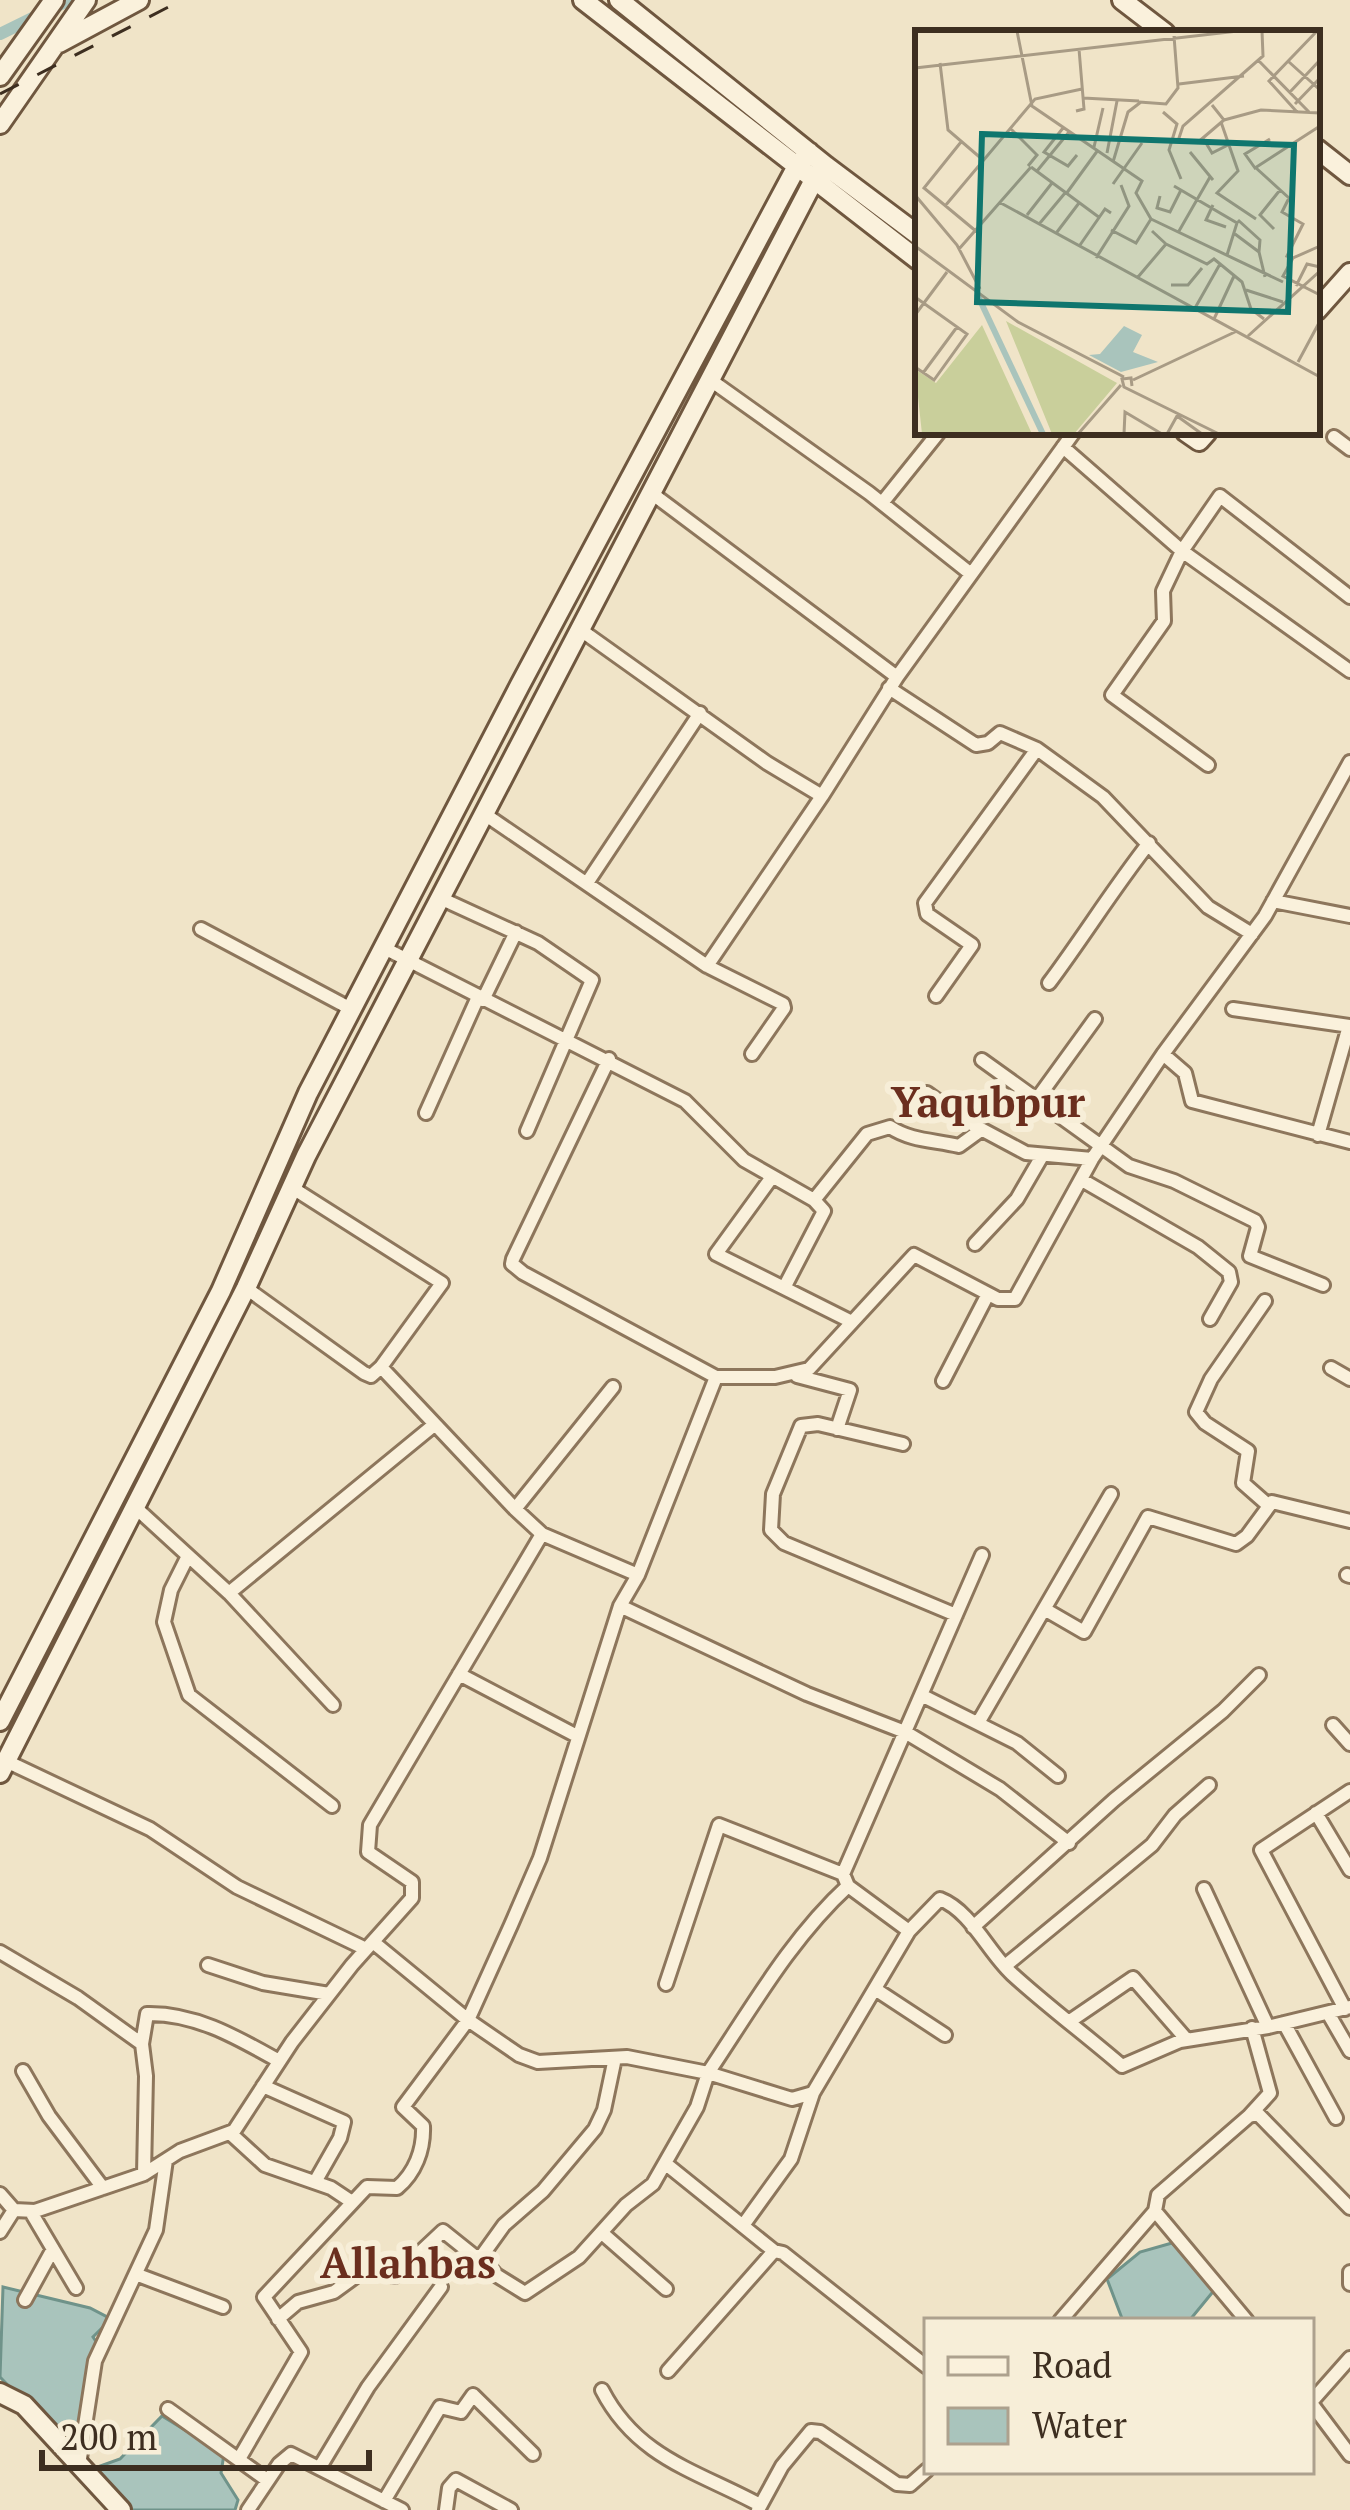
<svg xmlns="http://www.w3.org/2000/svg" width="1350" height="2510" font-family="'PT Serif',serif">
<rect width="100%" height="100%" fill="#f0e4c8"/>
<path fill="#a9c4bc" stroke="#6f938a" stroke-width="3" d="M1172 2243 1216 2288 1189 2321H1123L1107 2279 1140 2252Z
M3 2287 90 2308 111 2319 93 2337 101 2349 87 2392 76 2443H64L0 2377Z
M162 2416 224 2454 221 2473 238 2500 235 2510H127L92 2469 120 2459Z"/>
<g fill="none" stroke-linecap="round" stroke-linejoin="round">
<path stroke="#a9c4bc" stroke-width="12" d="M0 34 69 0"/>
<defs>
<path id="street" d="M709 379 869 493 971 574
M1334 437 1350 449
M1063 447 1182 551 1350 671
M650 492 897 677
M882 503 939 432
M578 628 767 763 822 796
M889 688 976 745 988 743 1000 733 1037 749 1103 797 1208 907 1252 934
M1208 765 1112 695 1164 621 1163 591 1182 551 1220 496 1350 597
M483 813 707 966 783 1004 784 1008 752 1054
M587 883 700 713
M440 898 538 943 592 980 527 1131
M1273 901 1350 916
M201 929 353 1010
M386 949 685 1101 744 1160 814 1200 867 1134 890 1127C911 1141 934 1140 959 1146L981 1130
M707 966 822 796 897 677 1074 432
M1049 983C1084 936 1113 889 1149 843
M936 996 972 945 927 914 925 903 1037 749
M483 1000 516 932
M1233 1009 1350 1026
M1163 1054 1185 1073 1192 1101 1350 1142
M609 1059 513 1259 512 1264 523 1273 716 1377H775L809 1369 914 1255 998 1299H1015L1092 1159 1163 1054 1265 916 1350 762
M982 1060 1129 1166 1174 1181 1255 1221 1258 1227 1250 1256 1323 1285
M927 1093 966 1121 1026 1153 1092 1159
M1037 1099 1095 1019
M426 1113 478 997
M1318 1135 1349 1026
M772 1177 716 1254 852 1322
M1082 1180 1198 1247 1229 1272 1231 1282 1210 1319
M291 1187 442 1283 381 1367
M975 1244 1017 1199 1042 1156
M246 1288 364 1373 371 1376 381 1367 515 1509 613 1387
M784 1288 824 1211 814 1200
M1265 1301 1211 1379 1196 1412 1205 1423 1248 1451 1243 1483 1268 1505
M1331 1368 1350 1379
M797 1376 850 1390 837 1429
M943 1381 988 1294
M903 1444 818 1424 801 1426 773 1494 771 1530 784 1543 956 1615
M136 1508 229 1593 333 1705
M542 1534 638 1575
M188 1556 171 1590 164 1622 189 1695 332 1806
M1347 1575 1350 1576
M229 1593 434 1425
M620 1606 807 1694 905 1732 1000 1789 1069 1843
M1046 1610 1084 1632 1148 1517 1236 1544 1247 1536 1272 1502 1350 1521
M459 1674 577 1736
M921 1695 1017 1743 1058 1776
M978 1723 1111 1494
M1333 1725 1350 1744
M6 1761 150 1829 237 1887 366 1949
M1316 1813 1350 1870
M848 1886 909 1931
M1204 1889 1268 2027
M973 1927 1114 1800 1223 1711 1259 1675
M373 1942 468 2020 519 2055 538 2062 627 2057 708 2073C751 2009 791 1938 848 1886L843 1874 982 1555
M0 1952 78 1998 142 2044
M208 1965 263 1983 329 1994
M1005 1966 1152 1845 1175 1815 1209 1785
M666 1984 719 1825 843 1874
M875 1989 945 2035
M1345 2009 1261 1850 1350 1791
M1328 2013 1350 2051
M1070 2021 1133 1978 1187 2040
M1284 2023 1336 2118
M23 2071 49 2116 103 2188
M263 2086 344 2122 340 2138 315 2182
M1249 2116 1270 2093 1252 2028
M230 2133 265 2165 331 2188 352 2202
M666 2164 774 2251
M144 2174 146 2076 142 2044 147 2014C196 2013 238 2038 279 2061
M0 2194 14 2210 35 2211 144 2174 180 2151 234 2131 292 2042 352 1965 412 1898V1882L368 1852 370 1825 542 1534 515 1509
M31 2212 76 2288
M744 2224 791 2159 813 2093 909 1931 940 1899C971 1911 988 1952 1012 1974 1047 2006 1086 2035 1122 2066L1180 2041 1268 2027 1350 2007
M0 2232 14 2210
M602 2233 666 2289
M481 2257 496 2275 525 2293 579 2257 626 2205 653 2184 697 2107 708 2073 792 2099 813 2093
M1350 2272V2284
M138 2275 223 2307
M25 2300 53 2249
M278 2319 298 2302 334 2292 360 2273 371 2270 395 2276 443 2231 473 2255 481 2257 504 2225 543 2191 595 2129 604 2110 615 2058
M1060 2321 1155 2211
M1247 2321 1155 2211 1158 2195 1249 2116 1258 2114 1350 2208
M668 2371 774 2251 783 2253 927 2367
M602 2390C637 2458 697 2471 760 2505
M1311 2402 1350 2358
M1311 2403 1350 2455
M168 2409 267 2480
M239 2459 301 2352 264 2297 367 2187 397 2188C415 2173 424 2150 423 2126L403 2107 468 2020 511 1925 540 1858 620 1606 638 1575 716 1377
M79 2465 95 2361 156 2230 166 2160
M320 2467 368 2387 441 2287
M384 2501 440 2407 461 2412 473 2395 533 2454
M248 2510 279 2464 291 2454 402 2510
M446 2510 449 2488 456 2480 511 2510
M758 2510 782 2466 811 2431 820 2432 897 2484 910 2485 927 2470"/>
<path id="secondary" d="M583 0 918 260
M619 0 826 166 918 235
M1122 0 1165 33
M59 43 139 0
M0 76 54 0
M0 124 86 0
M1317 149 1350 175
M1317 310 1350 273
M1186 432 1199 441 1207 432
M0 1721 221 1291 308 1093 520 685 796 168 809 152
M0 1773 246 1288 306 1156 814 180 826 166
M0 2393 24 2405 121 2510"/>
</defs>
<use href="#street" stroke="#8d765c" stroke-width="18"/>
<use href="#secondary" stroke="#6f573f" stroke-width="24"/>
<use href="#street" stroke="#faf1dc" stroke-width="12"/>
<use href="#secondary" stroke="#faf1dc" stroke-width="18"/>
<path stroke="#3d2e20" stroke-width="3" stroke-dasharray="21 21" stroke-linecap="butt" d="M0 94 182 0"/>
</g>
<g text-anchor="middle" stroke-width="12" stroke-linejoin="round" paint-order="stroke">
<g font-size="42" font-weight="bold" fill="#6b2e1e" stroke="#f7eed8">
<text x="988" y="1117">Yaqubpur</text>
<text x="408" y="2278">Allahbas</text>
</g>
</g>
<g transform="translate(915 30)">
<rect width="405" height="405" fill="#f0e4c8"/>
<path d="M91 291 202 353 159 404H137ZM67 295 117 404H7L0 339 21 353Z" fill="#c9cf9b"/>
<path d="M209 296 227 305 218 322 243 332 206 342 174 325 185 324Z" fill="#a9c4bc"/>
<path fill="none" stroke="#a9c4bc" stroke-width="6" d="M62 264 128 404"/>
<path fill="none" stroke="#a89b85" stroke-width="3" d="M102 1 117 76 227 151 221 163 236 189M343 30 394 82M374 32 405 60M25 33 33 100 68 130M0 38 323 1M264 54 329 46M375 62 405 30M168 68 224 71M224 72 251 74 263 58 259 6M380 74 405 48M161 81 169 79 164 19M248 82 262 94 254 120 266 149M382 82 354 51 402 1M309 90 346 80 405 83M306 92 323 141 302 163 341 189M95 98 122 125 113 136M148 98 129 122 153 136 162 125M288 108 297 123 317 113M355 109 330 124 340 138 405 96M263 111 268 96 348 26 347 1M46 112 9 158 62 202M282 113 309 90 297 75M179 117 188 78M275 122 298 150M192 123 202 71M198 132 213 82 226 72M116 137 185 188M341 138 374 168 367 182 388 194 372 226 378 228M122 141 154 102M198 154 227 113M259 156 322 193 312 225M151 164 183 120M0 165 42 215 65 259M245 166 242 178 255 182 266 160M84 172 405 347M298 175 291 190 311 197M30 176 120 69 167 59M112 185 137 153M236 189 368 252M323 190 345 210 344 222M125 193 150 163M359 199 345 185 365 160M196 200 221 213 236 189M264 201 295 147M142 202 164 173M320 204 344 222 350 247M251 214 292 234 299 229 327 252 336 279 349 289M165 215 190 179 196 183M0 216 103 292 209 347M405 216 378 228 368 246 405 265M44 219 116 137M181 228 214 176 206 155M223 247 251 214 237 201M256 255H273L287 238M381 256 392 234 405 237M331 260 368 272M0 267 52 304 19 350 0 337M280 278 305 234M0 285 32 242M299 289 319 246M333 306 405 241M383 332 405 291M8 343 42 297M218 350 322 301M217 356 216 348 207 349 209 357 304 404M163 404 206 355M209 404 210 382 247 404M252 404 262 386 287 404"/>
<path fill="#0f766e" fill-opacity="0.15" stroke="#0f766e" stroke-width="6" d="M67 104 379 115 373 282 62 272Z"/>
<rect width="405" height="405" fill="none" stroke="#3d2e20" stroke-width="6"/>
</g>
<rect x="924" y="2318" width="390" height="156" fill="#f7eed8" stroke="#ada18e" stroke-width="3"/>
<rect x="948" y="2357" width="60" height="18" fill="#faf1dc" stroke="#ada18e" stroke-width="3"/>
<text x="1032" y="2378" font-size="36" fill="#3d2e20">Road</text>
<rect x="948" y="2408" width="60" height="36" fill="#a9c4bc" stroke="#ada18e" stroke-width="3"/>
<text x="1032" y="2438" font-size="36" fill="#3d2e20">Water</text>
<path d="M42 2450v18h327v-18" fill="none" stroke="#3d2e20" stroke-width="6"/>
<text x="60" y="2450" font-size="36" fill="#3d2e20" stroke="#f7eed8" stroke-width="9" paint-order="stroke">200 m</text>
</svg>
